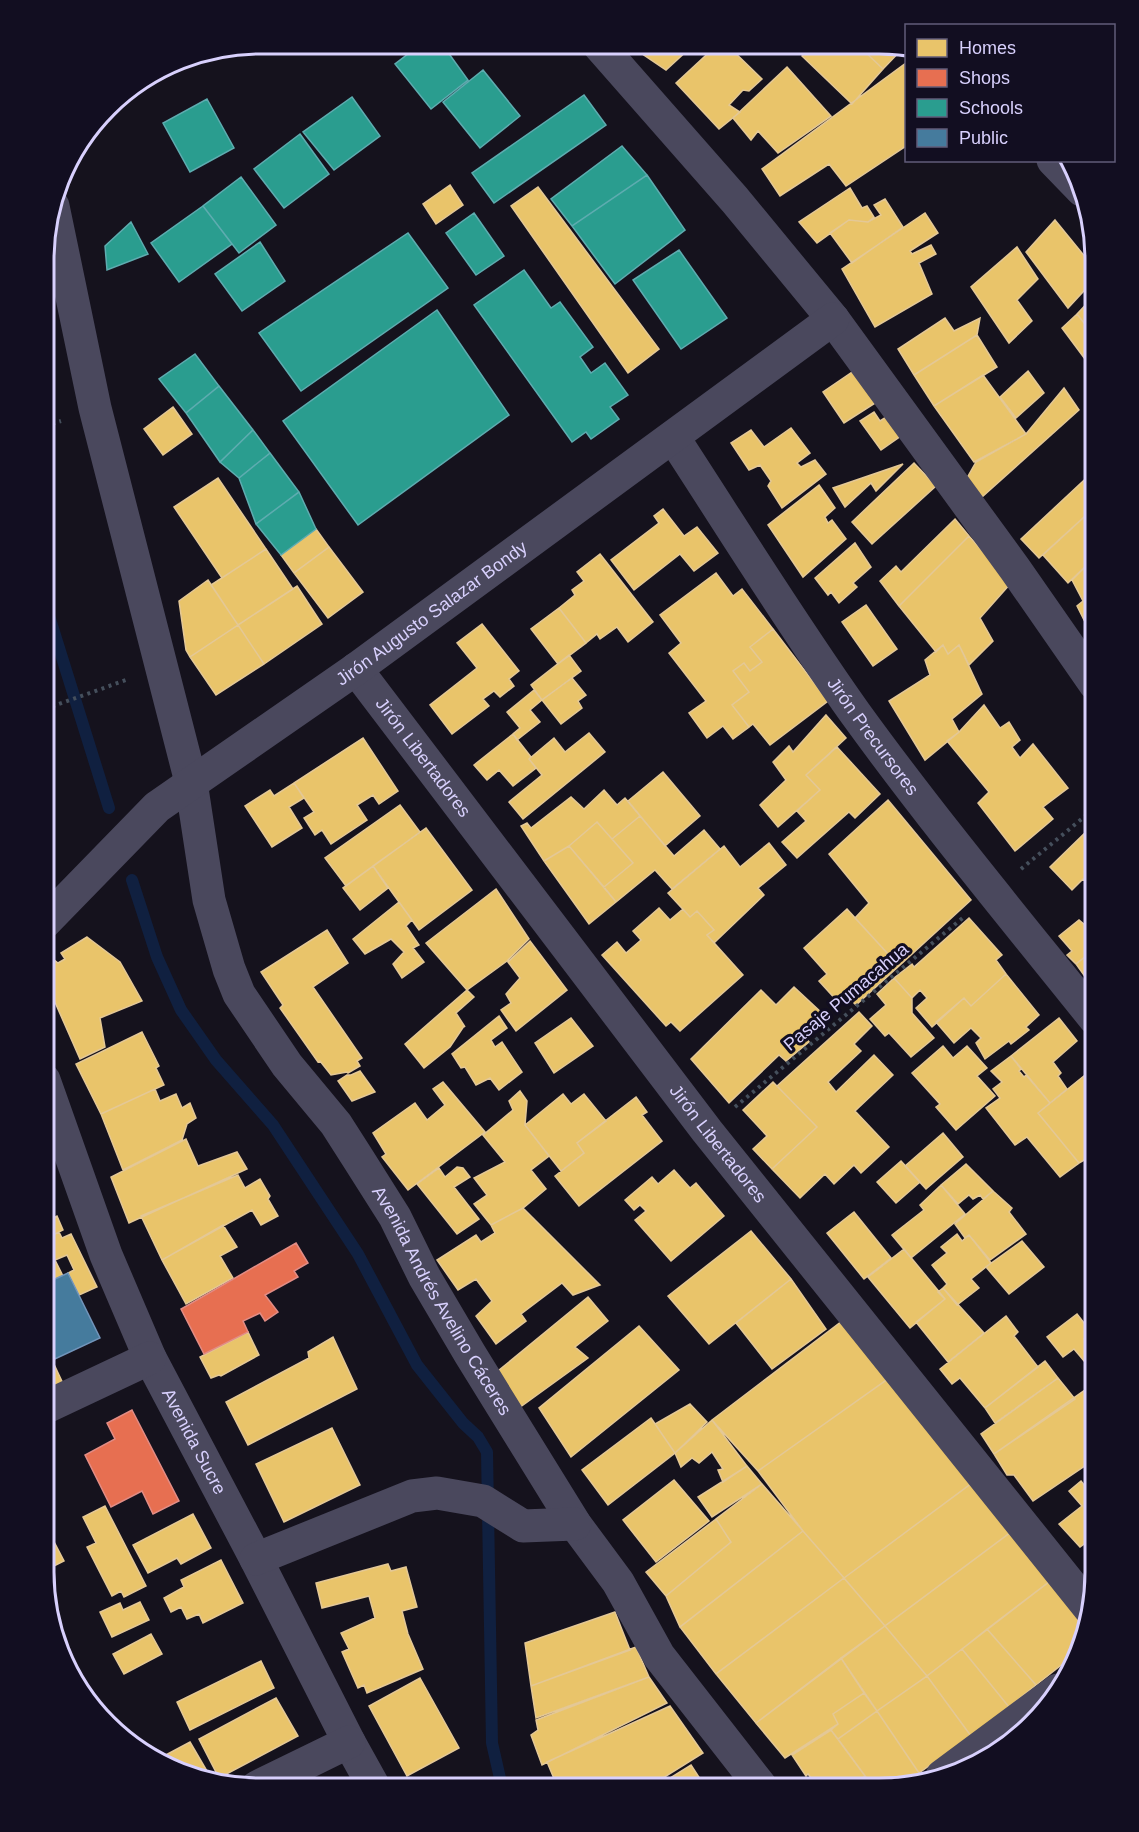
<svg xmlns="http://www.w3.org/2000/svg" width="1139" height="1832" font-family="Helvetica,sans-serif">
<rect width="100%" height="100%" fill="#15121d"/>
<path fill="#e9c46a" stroke="#e4c896" stroke-width="1.5" d="M629 45H687L690 48 666 70Z
M717 45H727L762 79 749 91 743 90 729 105 740 112 719 129 676 83Z
M812 45H858L883 69 852 104 802 56Z
M858 45H906L883 69Z
M906 63V146L846 186 829 164 780 196 762 169Z
M787 67 831 116 778 153 758 131 751 140 733 118Z
M450 185 463 205 436 224 423 204Z
M538 187 659 349 628 373 511 206Z
M850 188 862 208 867 206 874 217 868 222 849 220 817 243 799 222Z
M885 199 903 227 852 263 830 233 849 220 868 222 881 215 874 205Z
M925 213 938 233 910 251 912 254 931 245 936 254 919 263 932 294 875 327 842 269Z
M1055 220 1095 269V279L1068 308 1026 252Z
M1017 247 1038 279 1017 300 1032 321 1009 343 971 287Z
M1095 295V337L1077 314Z
M1077 314 1095 337V356L1088 363 1062 328Z
M945 318 954 331 980 318 977 335 914 375 898 349Z
M977 335 997 367 934 406 914 375Z
M861 366 883 398 844 423 823 392Z
M1028 371 1044 393 1016 418 1000 397Z
M983 375 1026 434 974 462 934 406Z
M1064 388 1079 410 981 498 967 478 976 462 1026 434Z
M173 407 192 434 163 455 144 429Z
M874 412 880 421 894 412 908 431 881 450 860 421Z
M791 428 810 453 797 463 801 467 815 460 826 474 782 508 768 486 771 481 760 465 749 470 731 443 751 430 764 447Z
M914 463 936 486 872 544 852 522Z
M903 464 876 491 871 483 845 507 833 488Z
M1095 470V507L1039 558 1021 539Z
M218 478 266 549 222 578 174 507Z
M819 485 835 508 825 517 828 523 832 520 846 539 803 577 768 525Z
M1095 507V557L1068 583 1043 555Z
M663 509 684 536 697 527 718 553 694 571 680 554 634 590 611 560 659 523 654 516Z
M955 519 969 536 899 606 880 581 896 566 901 572Z
M316 529 329 547 294 573 281 555Z
M969 536 1011 583 980 618 993 641 969 665 959 645 948 654 943 645 936 652 899 606Z
M855 543 871 567 853 583 857 587 839 603 831 592 828 595 815 578Z
M329 547 363 592 328 618 294 573Z
M266 549 293 589 238 625 211 585Z
M600 554 653 622 628 642 617 627 600 639 597 634 586 643 559 608 575 595 572 590 584 581 577 572Z
M1095 557V626L1090 632 1077 606 1083 601 1072 580Z
M716 573 733 596 742 589 773 629 750 647 762 662 750 671 744 663 733 671 749 692 732 705 749 727 733 739 723 726 707 738 689 713 706 701 669 653 681 643 660 615Z
M208 580 238 625 190 657 186 650 179 601Z
M297 586 322 624 264 664 238 625Z
M866 605 897 649 873 666 842 622Z
M559 608 586 643 558 664 531 629Z
M482 624 519 671 509 679 514 686 500 697 494 691 483 699 489 706 452 734 430 705 477 668 457 643Z
M238 625 264 664 216 695 190 657Z
M773 629 828 701 770 745 753 724 749 727 732 705 749 692 733 671 744 663 750 671 762 662 750 647Z
M943 645 948 654 959 645 982 694 952 719 959 732 925 760 889 701 930 675 925 660Z
M569 655 581 671 542 700 531 685Z
M572 678 586 695 578 701 582 708 561 724 542 700Z
M534 690 542 700 530 710 540 722 517 740 513 734 520 728 507 712Z
M984 705 1000 728 1009 722 1020 740 1012 747 1020 758 1033 744 1068 788 1043 807 1053 819 1015 851 978 803 989 792 947 741 959 732Z
M826 715 846 738 806 775 820 790 778 827 760 805 786 780 773 762 789 746 793 752Z
M589 733 605 752 523 819 509 802 542 775 529 759 554 738 565 752Z
M513 734 531 757 529 759 536 768 513 786 499 770 487 780 474 765Z
M363 738 398 791 379 804 373 795 357 805 367 820 331 844 322 830 315 835 304 818 314 812 294 783Z
M837 747 880 794 855 818 849 812 797 858 782 842 806 821 797 811 820 790 806 775Z
M663 772 700 816 665 846 628 801Z
M294 783 304 798 289 807 302 828 272 847 245 806 270 790 274 796Z
M604 790 617 805 625 798 640 816 612 839 597 822 569 846 544 861 521 826 527 823 531 828 571 797 584 809Z
M888 800 971 900 899 966 855 918 869 903 829 854Z
M400 805 420 832 346 886 325 858Z
M640 816 674 856 704 830 720 849 672 889 655 870 616 902 604 887 633 863 612 839Z
M597 822 633 863 604 887 569 846Z
M426 828 472 890 419 930 373 866Z
M1088 830 1095 840V858L1093 860 1095 862V885L1092 888 1083 879 1072 890 1050 867Z
M769 843 786 865 758 888 764 895 714 943 707 935 714 930 697 911 690 917 668 893 724 846 740 867Z
M569 846 616 902 589 924 544 861Z
M373 866 388 888 360 910 343 888Z
M1095 885V911L1094 912 1086 902 1095 893 1092 888Z
M496 889 529 939 507 961 467 990 426 943Z
M399 902 412 920 406 926 419 945 413 948 424 962 402 978 393 964 404 952 391 939 365 954 353 939Z
M659 908 670 920 683 909 690 917 697 911 714 930 707 935 743 975 680 1031 671 1022 666 1026 602 955 617 942 626 953 641 940 633 931Z
M847 909 899 966 856 1005 846 995 838 1002 819 981 827 974 804 948Z
M1095 917V949L1076 964 1067 955 1072 951 1059 936 1079 920 1085 925Z
M969 918 1002 955 996 960 1006 974 971 1006 964 998 932 1027 916 1008 927 998 920 990 912 998 894 978 912 964 914 967Z
M327 930 348 963 313 987 362 1058 357 1061 360 1066 348 1073 347 1072 331 1075 320 1061 318 1062 280 1008 283 1005 261 972Z
M87 937 120 962 142 1001 100 1018 105 1047 80 1059 54 1000 44 983V965L54 960 58 963 65 959 61 953Z
M530 941 567 990 516 1031 501 1010 511 1003 506 994 520 978 508 962Z
M1095 949V981L1090 975 1086 978 1076 964Z
M1006 974 1039 1015 1026 1027 1029 1030 1011 1044 1009 1041 985 1059 976 1043 981 1038 971 1028 954 1043 936 1022 964 998 971 1006Z
M894 978 912 998V1013L934 1038 911 1057 889 1033 885 1036 870 1019 886 1005 877 994Z
M794 987 824 1015 803 1034 809 1042 786 1061 779 1055 729 1103 691 1059 761 990 776 1005Z
M467 990 474 997 456 1013 465 1027 464 1026 450 1047 424 1068 405 1044Z
M859 1012 872 1026 854 1044 861 1051 828 1082 836 1092 874 1055 893 1075 855 1111 889 1147 861 1173 854 1165 834 1184 825 1174 800 1198 772 1169 817 1127 777 1086Z
M499 1016 507 1028 491 1040 495 1047 502 1042 522 1072 499 1090 490 1078 476 1085 465 1067 461 1068 452 1054Z
M571 1018 593 1046 554 1073 535 1043Z
M1059 1018 1077 1041 1053 1062 1061 1073 1058 1076 1067 1089 1050 1103 1011 1056Z
M142 1032 159 1066 156 1068 164 1085 101 1114 76 1064Z
M943 1046 953 1058 967 1046 987 1068 977 1076 995 1096 956 1130 936 1107 940 1104 912 1073Z
M1011 1056 1021 1069 1019 1071 1024 1077 1026 1075 1050 1103 1038 1113 1079 1163 1060 1177 1027 1137 1015 1145 986 1108 1000 1098 993 1089 1002 1082 991 1071Z
M1095 1067V1165L1093 1167 1086 1159 1079 1163 1038 1113Z
M360 1071 375 1092 352 1101 338 1081 347 1075H351Z
M443 1082 485 1132 408 1190 382 1157 386 1154 373 1133 415 1103 427 1120 445 1105 433 1089Z
M773 1082 817 1127 772 1169 753 1149 767 1136 743 1110Z
M155 1089 160 1101 176 1094 182 1108 190 1103 196 1118 187 1124 182 1140 123 1170 101 1114Z
M520 1091 527 1101 525 1125 549 1156 531 1170 546 1189 523 1208 491 1225 474 1204 487 1195 474 1178 505 1162 483 1135 513 1110 509 1101Z
M563 1094 571 1104 584 1094 606 1121 577 1143 584 1153 561 1171 525 1125Z
M636 1097 647 1112 642 1115 662 1141 579 1206 555 1176 584 1153 577 1143Z
M943 1133 963 1157 926 1189 905 1166Z
M186 1139 198 1166 237 1152 247 1169 129 1223 111 1177Z
M901 1161 920 1182 896 1203 877 1182Z
M966 1164 993 1191 983 1199 980 1195 973 1199 969 1195 958 1204 941 1185Z
M457 1167 463 1168 470 1177 454 1187 479 1219 457 1234 417 1184 439 1168 445 1177Z
M674 1170 690 1188 696 1183 724 1216 671 1261 635 1220 646 1211 640 1205 634 1210 625 1200 652 1177 658 1184Z
M238 1175 245 1188 260 1179 270 1196 268 1199 278 1216 261 1225 252 1210 162 1260 141 1216Z
M44 1182 54 1203 44 1207Z
M941 1185 965 1214 911 1258 892 1235 924 1210 920 1205Z
M993 1191 1012 1208 1009 1212 1026 1234 990 1260 969 1235 965 1238 955 1224Z
M523 1208 600 1285 573 1295 562 1283 521 1314 526 1321 496 1344 476 1316 492 1301 476 1279 458 1290 437 1260 476 1235 481 1242 495 1233 491 1225Z
M854 1212 891 1258 864 1279 827 1233Z
M57 1216 63 1230 45 1239 51 1253 44 1256V1223Z
M223 1225 237 1247 220 1256 233 1278 186 1304 162 1260Z
M751 1231 791 1279 709 1344 668 1296Z
M59 1232 62 1238 71 1234 97 1287 79 1295 68 1273 74 1270 67 1255 55 1260 45 1239Z
M957 1234 962 1241 969 1235 991 1263 971 1279 979 1288 957 1305 943 1288 947 1284 932 1265 947 1253 941 1247Z
M1022 1241 1044 1267 1009 1294 986 1267Z
M904 1249 945 1299 910 1328 868 1277Z
M55 1260 63 1276 44 1284V1266Z
M791 1279 826 1329 772 1369 736 1323Z
M943 1288 984 1333 948 1362 916 1322 945 1299 938 1292Z
M588 1297 608 1321 575 1347 588 1358 519 1408 498 1371Z
M1077 1314 1092 1333 1084 1339 1088 1345 1095 1341V1374L1074 1349 1063 1357 1047 1337Z
M1006 1316 1018 1332 1014 1336 1038 1367 985 1408 960 1378 952 1384 940 1369Z
M846 1318 892 1376 758 1471 712 1420Z
M639 1326 679 1370 571 1457 539 1408Z
M248 1332 259 1355 221 1376 219 1375 211 1378 200 1357Z
M333 1337 357 1389 248 1445 226 1402 309 1358 308 1352Z
M52 1360 66 1390 44 1401V1364Z
M1045 1361 1058 1378 995 1423 985 1408Z
M892 1376 976 1480 844 1578 803 1531 758 1471Z
M1058 1378 1075 1399 994 1454 981 1434Z
M1095 1383V1459L1033 1501 1014 1475H1007L994 1454Z
M690 1404 707 1422 675 1453 655 1424Z
M651 1418 675 1453 608 1505 582 1470Z
M712 1420 747 1466 723 1482 718 1470 723 1469 712 1452 699 1463 692 1458 681 1467 675 1453Z
M332 1428 360 1485 284 1522 256 1464Z
M747 1466 762 1484 712 1517 698 1497Z
M674 1480 709 1521 656 1562 623 1520Z
M976 1480 1015 1529 885 1626 844 1578Z
M1081 1481 1095 1499V1536L1080 1547 1059 1524 1082 1506 1069 1491Z
M762 1484 803 1531 680 1627 666 1596 731 1542 716 1519Z
M105 1506 146 1586 124 1597 121 1591 112 1596 87 1547 96 1543 83 1517Z
M193 1514 211 1548 181 1564 177 1558 148 1573 133 1545Z
M716 1519 731 1542 666 1596 646 1572Z
M1015 1529 1054 1578 927 1676 885 1626Z
M803 1531 844 1578 716 1674 680 1627Z
M50 1534 64 1561 44 1571V1538Z
M1095 1536V1554L1086 1543Z
M221 1560 243 1603 203 1623 199 1614 187 1619 181 1607 171 1612 164 1598 184 1587 181 1580Z
M388 1564 391 1571 406 1567 417 1607 402 1611 408 1634 423 1669 367 1693 364 1685 358 1688 342 1652 349 1649 341 1633 375 1618 369 1596 322 1608 316 1583Z
M844 1578 885 1626 756 1723 716 1674Z
M1054 1578 1088 1623 1084 1642 1079 1651 1036 1685 987 1629Z
M140 1602 149 1620 112 1637 100 1612 120 1603 123 1610Z
M615 1612 630 1650 531 1686 525 1643Z
M885 1626 927 1676 877 1711 841 1658Z
M987 1629 1036 1685 1009 1707 962 1649Z
M151 1634 162 1654 124 1674 113 1654Z
M636 1647 649 1677 536 1718 531 1686Z
M962 1649 1009 1707 971 1736 927 1676Z
M841 1658 864 1693 833 1714 838 1724 785 1758 756 1723Z
M261 1661 274 1688 190 1730 177 1702Z
M927 1676 971 1736 919 1773 877 1711Z
M649 1677 667 1703 542 1765 531 1735 538 1730 536 1720Z
M420 1678 459 1748 407 1776 369 1706Z
M864 1693 877 1711 838 1739 831 1730 838 1724 833 1714Z
M276 1698 298 1736 219 1778 199 1739Z
M670 1706 703 1753 647 1788H558L547 1762Z
M877 1711 919 1773 907 1783 874 1788 838 1739Z
M831 1730 865 1776 849 1788H819L808 1774 806 1776 792 1755Z
M190 1742 211 1778 162 1757Z
M691 1765 706 1788H654Z
M865 1776 874 1788H849Z"/>
<path fill="#e76f51" stroke="#e28c85" stroke-width="1.5" d="M296 1243 308 1263 294 1271 298 1277 265 1295 278 1312 265 1321 260 1313 243 1321 248 1332 204 1354 181 1309Z
M132 1410 179 1501 153 1514 142 1491 111 1507 85 1455 115 1439 107 1423Z"/>
<path fill="#2a9d8f" stroke="#5eacb0" stroke-width="1.5" d="M421 44H442L468 80 431 109 395 64Z
M483 70 520 116 480 148 443 102Z
M584 95 606 125 494 203 472 173Z
M352 97 380 136 334 170 303 132Z
M207 99 234 148 190 172 163 123Z
M300 134 329 174 284 208 254 169Z
M622 146 647 175 572 226 551 199Z
M647 175 685 230 615 284 572 226Z
M241 177 276 225 239 253 203 206Z
M203 206 232 244 179 282 151 243Z
M474 213 504 256 476 275 446 233Z
M131 222 148 254 107 270 105 246Z
M408 233 448 288 301 391 259 333Z
M260 242 285 281 242 311 215 274Z
M679 250 727 318 681 349 633 280Z
M524 270 551 308 560 302 593 347 580 357 591 373 605 363 628 395 610 407 619 419 591 439 586 432 572 442 474 305Z
M437 310 509 415 358 525 283 421Z
M195 354 219 386 186 413 159 379Z
M219 386 253 430 220 462 186 413Z
M253 430 270 453 239 478 220 462Z
M270 453 299 492 256 524 239 478Z
M299 492 316 529 281 555 256 524Z"/>
<path fill="#457b9d" stroke="#7194ba" stroke-width="1.5" d="M68 1273 100 1338 44 1364V1317L47 1316 44 1308V1284Z"/>
<g fill="none" stroke-linecap="round" stroke-linejoin="round">
<path stroke="#102040" stroke-width="12" d="M45 603 109 808
M132 880 157 957 181 1010 216 1060 273 1125 358 1254 417 1365 463 1423 478 1437 487 1452 492 1743 502 1787"/>
<path stroke="#454f5c" stroke-width="4" stroke-dasharray="3 4.5" stroke-linecap="butt" d="M45 426 61 421
M45 709 126 680
M1021 869 1095 808
M735 1107 965 916"/>
<g stroke="#4a485d" stroke-width="33">
<path d="M598 44 735 200 833 319 1015 569 1095 684"/>
<path d="M1053 160 1082 190"/>
<path id="s1" d="M53 206 95 408 191 782 209 900 229 969 239 994 287 1065 336 1124 359 1160 395 1217 424 1276 470 1354 575 1524 618 1582 659 1656 762 1788"/>
<path id="s2" d="M673 437C733 529 791 623 855 713 931 818 1014 918 1095 1019"/>
<path id="s3" d="M356 669 707 1131 1090 1609"/>
<path id="s4" d="M44 923 157 807 356 669 833 319"/>
<path id="s5" d="M44 1080 106 1255 150 1358 256 1559 349 1742 374 1787"/>
<path d="M44 1408 150 1358"/>
<path d="M256 1559 412 1496 437 1493 483 1501 523 1526 575 1524"/>
<path d="M942 1776 1058 1690"/>
<path d="M257 1787 349 1742"/>
</g>
</g>
<g text-anchor="middle" stroke-width="6" stroke-linejoin="round" paint-order="stroke">
<g font-size="18" fill="#d8d0fd" stroke="#120e21">
<text dy="6" stroke="none"><textPath href="#s4" startOffset="498">Jirón Augusto Salazar Bondy</textPath></text>
<text dy="6" stroke="none"><textPath href="#s2" startOffset="360">Jirón Precursores</textPath></text>
<text dy="6" stroke="none"><textPath href="#s3" startOffset="111">Jirón Libertadores</textPath></text>
<text transform="translate(846 997) rotate(-40)" y="6">Pasaje Pumacahua</text>
<text dy="6" stroke="none"><textPath href="#s3" startOffset="597">Jirón Libertadores</textPath></text>
<text dy="6" stroke="none"><textPath href="#s1" startOffset="1179">Avenida Andrés Avelino Cáceres</textPath></text>
<text dy="6" stroke="none"><textPath href="#s5" startOffset="392">Avenida Sucre</textPath></text>
</g>
</g>
<path d="M0 0H1139V1832H0ZM260 54H879A206 206 0 0 1 1085 260V1572A206 206 0 0 1 879 1778H260A206 206 0 0 1 54 1572V260A206 206 0 0 1 260 54Z" fill="#120e21" fill-rule="evenodd"/>
<path fill="none" stroke="#d8d0fd" stroke-width="3" d="M260 54H879A206 206 0 0 1 1085 260V1572A206 206 0 0 1 879 1778H260A206 206 0 0 1 54 1572V260A206 206 0 0 1 260 54Z"/>
<rect x="905" y="24" width="210" height="138" fill="#120e21" stroke="#615c79" stroke-width="1.5"/>
<rect x="917" y="39" width="30" height="18" fill="#e9c46a" stroke="#615c79" stroke-width="1.5"/>
<text x="959" y="54" font-size="18" fill="#d8d0fd">Homes</text>
<rect x="917" y="69" width="30" height="18" fill="#e76f51" stroke="#615c79" stroke-width="1.5"/>
<text x="959" y="84" font-size="18" fill="#d8d0fd">Shops</text>
<rect x="917" y="99" width="30" height="18" fill="#2a9d8f" stroke="#615c79" stroke-width="1.5"/>
<text x="959" y="114" font-size="18" fill="#d8d0fd">Schools</text>
<rect x="917" y="129" width="30" height="18" fill="#457b9d" stroke="#615c79" stroke-width="1.5"/>
<text x="959" y="144" font-size="18" fill="#d8d0fd">Public</text>
</svg>
